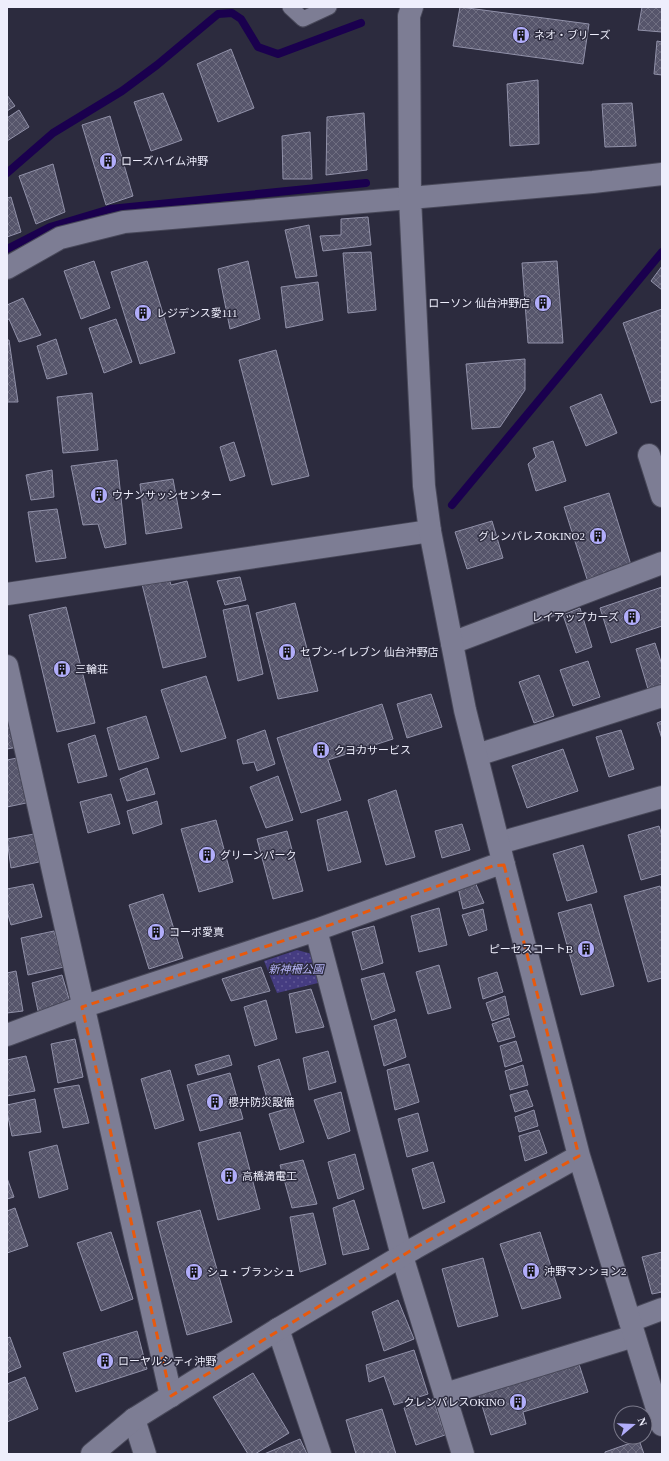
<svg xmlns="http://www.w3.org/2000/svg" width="669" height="1461" font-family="'Times New Roman','Noto Sans JP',serif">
<defs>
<pattern id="park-dots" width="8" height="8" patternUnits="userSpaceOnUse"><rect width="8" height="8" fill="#453c81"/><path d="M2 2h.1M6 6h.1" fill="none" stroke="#605894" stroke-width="1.8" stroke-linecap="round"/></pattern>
<pattern id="building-cross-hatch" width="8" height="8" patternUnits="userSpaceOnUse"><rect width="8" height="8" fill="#56556b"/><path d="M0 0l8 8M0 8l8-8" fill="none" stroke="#6f6e81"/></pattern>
</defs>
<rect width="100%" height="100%" fill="#2c2b3e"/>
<path fill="url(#park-dots)" d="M297 950 312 954 318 983 277 993 264 961Z"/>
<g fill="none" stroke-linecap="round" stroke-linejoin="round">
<path stroke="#1a004e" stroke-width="8" d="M7 173 53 133 122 91 157 65 218 14 232 13 241 19 258 47 278 54 361 23
M7 249 50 227 110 209 366 183
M452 505 662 252"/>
</g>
<path fill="url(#building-cross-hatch)" stroke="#9191a9" d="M460 7 589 24 583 64 453 46Z
M642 7H662V32L638 30Z
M657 41 662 42V75L654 74Z
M231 49 254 108 218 122 197 64Z
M538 80 539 144 510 146 507 84Z
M163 93 182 140 151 151 134 102Z
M7 95 15 106 7 111Z
M632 103 636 146 605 147 602 104Z
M19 110 29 127 7 141V118Z
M364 113 367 170 326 175 327 117Z
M110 116 133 196 106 205 82 125Z
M310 132 312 179H283L282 136Z
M53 164 65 212 36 224 19 176Z
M11 197 21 232 7 237V198Z
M368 217 371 245 323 251 320 236 341 235V219Z
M309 225 317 276 296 278 285 230Z
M371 252 376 310 348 313 343 253Z
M94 261 110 308 81 319 64 271Z
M147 261 175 353 140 364 111 272Z
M248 261 260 319 230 329 218 269Z
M557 261 563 343H528L522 263Z
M662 266V290L651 281Z
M318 282 323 320 286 328 281 287Z
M23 298 41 335 19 342 9 319 7 320V305Z
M662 309V400L651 403 623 323Z
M116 319 132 362 104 373 89 328Z
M56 339 67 374 47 379 37 346Z
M7 340H9L18 402H7Z
M276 350 309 476 272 485 239 360Z
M525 359V390L500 427 472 429 466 364Z
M92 393 98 450 63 453 57 397Z
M601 394 617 433 586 446 570 407Z
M553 441 566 481 536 491 528 464 536 457 533 448Z
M234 442 245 476 230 481 220 447Z
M117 460 126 544 105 548 98 524 83 525 71 466Z
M52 470 54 497 31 500 26 475Z
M173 479 182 528 146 534 140 484Z
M609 493 631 565 587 579 564 507Z
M57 509 66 558 36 562 28 512Z
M492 521 503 558 467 569 455 532Z
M240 577 246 600 225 605 217 581Z
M169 578 171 585 187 581 206 657 163 668 142 584Z
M662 587V626L611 643 600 608Z
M295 603 318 691 278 699 256 613Z
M248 605 263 674 238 681 223 610Z
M66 607 95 723 57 732 29 615Z
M580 608 592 647 576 653 563 615Z
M655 643 662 665V685L648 689 636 649Z
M588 661 600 697 573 706 560 670Z
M539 675 554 716 534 723 519 682Z
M206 676 226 738 181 752 161 690Z
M431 694 442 727 407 738 397 704Z
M7 695 18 747 7 749Z
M382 704 393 739 328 760 341 800 301 813 277 738Z
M146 716 159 758 119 770 107 728Z
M662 721V739L657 723Z
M265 730 275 764 257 771 254 762 243 764 237 740Z
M621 730 634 769 609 777 596 737Z
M95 735 107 776 78 783 68 744Z
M563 749 578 791 527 808 512 766Z
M22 757 31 802 7 807V760Z
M147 768 155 794 127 801 120 779Z
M278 776 293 820 266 828 250 787Z
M396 790 415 857 386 865 368 800Z
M111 794 120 824 88 833 80 802Z
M157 801 162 824 133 834 127 811Z
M347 811 361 862 328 871 317 820Z
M216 820 233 882 199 892 181 829Z
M462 824 470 850 442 858 435 831Z
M659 826 662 836V874L641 880 628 835Z
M287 831 303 891 273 899 257 839Z
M34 834 39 862 11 868 7 839Z
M583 845 597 892 567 901 553 854Z
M475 882 484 903 463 909 458 888Z
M33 884 42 917 11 925 7 911V889Z
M660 886 662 892V978L648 982 624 896Z
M163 894 183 958 149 969 129 905Z
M591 904 614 986 581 995 558 913Z
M439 908 447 945 419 952 411 916Z
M483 909 487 930 469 936 462 915Z
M374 926 383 963 362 970 352 932Z
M54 931 64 967 28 975 21 938Z
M439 965 451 1008 428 1014 416 972Z
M261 967 270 991 231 1001 222 979Z
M16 971 23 1011 7 1013V973Z
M497 972 503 992 483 999 478 978Z
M384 973 395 1011 372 1020 361 979Z
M62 975 70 1002 38 1011 32 983Z
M311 989 324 1027 296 1033 289 994Z
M505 996 509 1015 492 1021 486 1003Z
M266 1000 277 1039 255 1046 244 1007Z
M509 1018 515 1037 498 1042 492 1024Z
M396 1019 406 1057 384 1066 374 1026Z
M75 1039 83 1077 58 1083 51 1044Z
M516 1041 522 1061 505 1067 500 1046Z
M328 1051 336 1082 309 1090 303 1058Z
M229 1055 232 1065 198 1075 195 1065Z
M26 1056 35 1091 7 1096V1060Z
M279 1059 292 1099 269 1106 258 1066Z
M409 1064 419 1102 395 1110 387 1070Z
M523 1065 528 1085 510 1090 505 1071Z
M170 1070 184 1120 155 1129 141 1079Z
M230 1073 243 1119 200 1131 187 1085Z
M79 1085 89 1123 63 1128 54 1089Z
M527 1090 533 1106 515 1112 510 1095Z
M341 1092 350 1131 328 1139 314 1100Z
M35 1099 41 1132 12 1136 7 1112V1105Z
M293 1107 304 1142 280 1150 269 1114Z
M534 1110 538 1126 519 1132 515 1117Z
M418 1113 428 1151 407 1157 398 1119Z
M539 1130 547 1153 525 1161 519 1136Z
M240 1132 260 1209 218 1220 198 1143Z
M57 1145 68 1189 39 1198 29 1152Z
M355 1154 364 1189 338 1199 328 1162Z
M303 1160 317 1204 292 1208 280 1165Z
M433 1162 445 1202 423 1209 412 1169Z
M7 1178 14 1197 7 1199Z
M354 1200 369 1249 343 1255 333 1208Z
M15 1208 28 1246 7 1253V1211Z
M200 1210 232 1322 187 1335 157 1222Z
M313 1213 326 1264 300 1272 290 1217Z
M111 1232 133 1299 101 1311 77 1243Z
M540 1232 561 1298 522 1309 500 1244Z
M662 1252V1292L652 1294 642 1257Z
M483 1258 498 1316 458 1327 442 1269Z
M398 1300 414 1339 384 1351 372 1312Z
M137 1331 147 1369 76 1392 63 1353Z
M10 1337 21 1367 7 1373V1338Z
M414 1350 428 1394 394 1405 384 1376 369 1382 366 1365Z
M577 1358 588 1392 523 1412 526 1424 491 1435 477 1389Z
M253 1373 289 1433 255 1454H248L213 1397Z
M25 1377 38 1409 7 1422V1384Z
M433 1399 445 1435 416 1445 404 1408Z
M382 1409 396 1454H356L346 1420Z
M300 1439 307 1454H264Z
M639 1440 644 1454H605V1452Z"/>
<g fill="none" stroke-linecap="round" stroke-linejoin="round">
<defs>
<path id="service" d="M290 7 303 19 329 7"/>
<path id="minor" d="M7 268 60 238 124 222 410 198
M649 455 662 496
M7 594 430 531
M452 643 662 563
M7 666 171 1396
M477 755 662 696
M499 843 662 797
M316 930 402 1256 463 1454
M7 1035 82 1007 316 930 493 866 504 865
M630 1321 662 1309
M278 1329 320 1454
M445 1394 634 1336
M134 1419 145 1454"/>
<path id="tertiary" d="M412 7 409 16 410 198 424 486 430 531 465 710 504 865 579 1156 662 1425
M410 198 593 182 662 174
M92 1454 134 1419 278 1329 415 1248 579 1156"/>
</defs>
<use href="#service" stroke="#484859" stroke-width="17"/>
<use href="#minor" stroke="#484859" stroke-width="24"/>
<use href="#tertiary" stroke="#484859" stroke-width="24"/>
<use href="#service" stroke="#7d7d94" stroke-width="15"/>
<use href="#minor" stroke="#7d7d94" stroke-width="22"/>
<use href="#tertiary" stroke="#7d7d94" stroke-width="22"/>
</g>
<path fill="none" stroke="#e8590c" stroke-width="3" stroke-dasharray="8 5" stroke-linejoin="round" d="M504 865 579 1156 415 1248 171 1396 82 1007 316 930 493 866Z"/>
<defs>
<symbol id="building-disc" viewBox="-11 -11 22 22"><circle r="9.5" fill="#b1adfa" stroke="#2c2b3e"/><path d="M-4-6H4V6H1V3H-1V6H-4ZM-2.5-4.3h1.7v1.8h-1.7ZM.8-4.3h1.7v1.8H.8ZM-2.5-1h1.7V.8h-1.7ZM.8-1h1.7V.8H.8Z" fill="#111"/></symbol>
</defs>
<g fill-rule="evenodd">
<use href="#building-disc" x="511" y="25" width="20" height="20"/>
<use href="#building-disc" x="98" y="151" width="20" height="20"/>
<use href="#building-disc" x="533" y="293" width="20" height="20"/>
<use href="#building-disc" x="133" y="303" width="20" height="20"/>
<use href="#building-disc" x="89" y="485" width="20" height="20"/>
<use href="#building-disc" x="588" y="526" width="20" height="20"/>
<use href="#building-disc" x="622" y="607" width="20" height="20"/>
<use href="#building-disc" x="277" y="642" width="20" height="20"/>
<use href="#building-disc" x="52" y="659" width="20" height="20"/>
<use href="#building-disc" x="311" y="740" width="20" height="20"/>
<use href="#building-disc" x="197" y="845" width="20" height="20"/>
<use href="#building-disc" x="146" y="922" width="20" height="20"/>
<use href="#building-disc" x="576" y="939" width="20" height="20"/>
<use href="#building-disc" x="205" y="1092" width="20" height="20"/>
<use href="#building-disc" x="219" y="1166" width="20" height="20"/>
<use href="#building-disc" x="521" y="1261" width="20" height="20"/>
<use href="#building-disc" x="184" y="1262" width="20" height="20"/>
<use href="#building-disc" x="95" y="1351" width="20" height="20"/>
<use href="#building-disc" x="508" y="1392" width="20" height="20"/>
</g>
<g text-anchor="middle" stroke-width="3" stroke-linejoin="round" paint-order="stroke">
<g font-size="11" fill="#eeeefc" stroke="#2c2b3e" text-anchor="start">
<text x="534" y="39">ネオ・ブリーズ</text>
<text x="121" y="165">ローズハイム沖野</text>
<text x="530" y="307" text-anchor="end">ローソン 仙台沖野店</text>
<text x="156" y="317">レジデンス愛111</text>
<text x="112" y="499">ウナンサッシセンター</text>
<text x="585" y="540" text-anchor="end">グレンパレスOKINO2</text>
<text x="619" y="621" text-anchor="end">レイアップカーズ</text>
<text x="300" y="656">セブン-イレブン 仙台沖野店</text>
<text x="75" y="673">三輪荘</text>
<text x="334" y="754">クヨカサービス</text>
<text x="220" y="859">グリーンパーク</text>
<text x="169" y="936">コーポ愛真</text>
<text x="573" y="953" text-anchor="end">ピーセスコートB</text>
<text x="228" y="1106">櫻井防災設備</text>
<text x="242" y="1180">高橋満電工</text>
<text x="544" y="1275">沖野マンション2</text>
<text x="207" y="1276">シュ・ブランシュ</text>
<text x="118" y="1365">ローヤルシティ沖野</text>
<text x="505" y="1406" text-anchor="end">クレンパレスOKINO</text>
</g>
<g font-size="11" font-style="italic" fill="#b9b7fa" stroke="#2c2b3e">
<text x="296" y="973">新神柵公園</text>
</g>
</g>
<rect width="669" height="1461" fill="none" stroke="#eeeefc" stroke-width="16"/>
<g transform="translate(633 1425) rotate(71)"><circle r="19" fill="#2c2b3e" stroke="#7a798a"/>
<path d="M0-3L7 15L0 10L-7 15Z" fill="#b1adfa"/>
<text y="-6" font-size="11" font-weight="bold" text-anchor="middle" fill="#eeeefc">N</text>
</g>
</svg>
